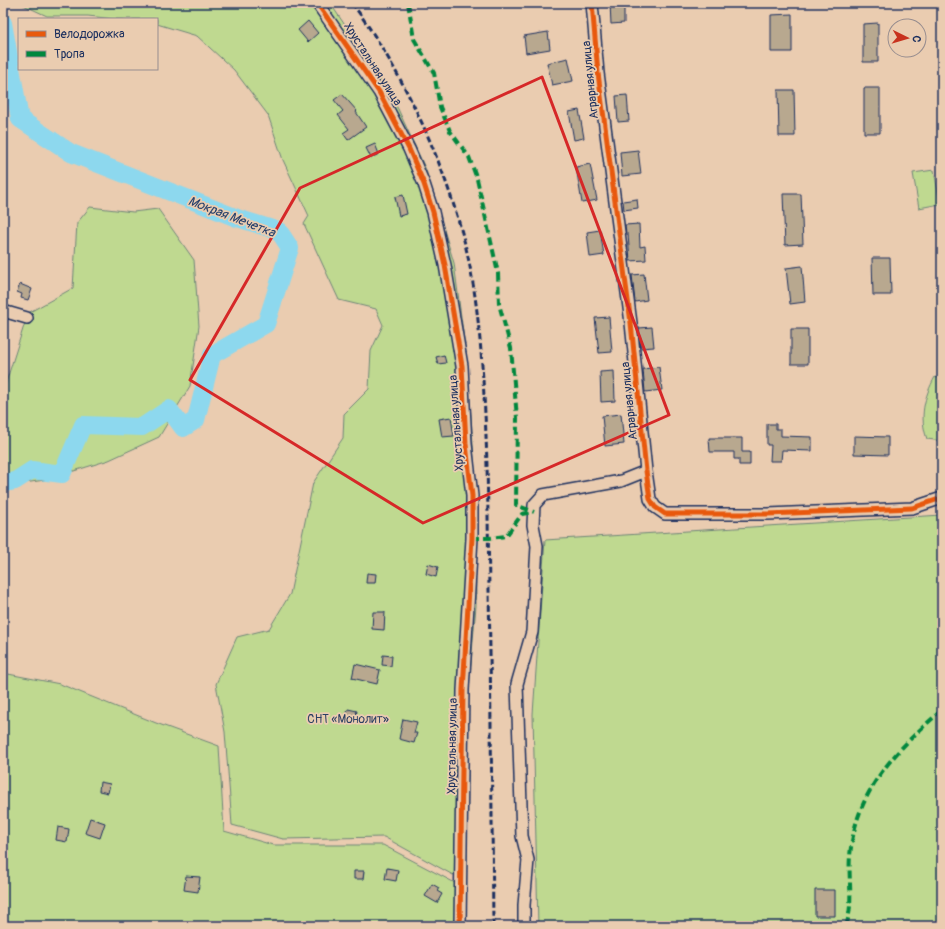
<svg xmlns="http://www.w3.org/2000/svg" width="945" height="929" font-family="Pangolin,sans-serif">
<rect width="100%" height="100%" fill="#eaccb0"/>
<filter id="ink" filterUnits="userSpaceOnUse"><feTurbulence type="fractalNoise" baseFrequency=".025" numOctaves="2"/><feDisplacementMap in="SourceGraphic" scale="8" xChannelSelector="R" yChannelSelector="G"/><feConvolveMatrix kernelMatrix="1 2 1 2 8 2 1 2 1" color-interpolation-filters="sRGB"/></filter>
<g filter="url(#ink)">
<path fill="#bfd990" stroke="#6d8477" d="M19 3H330L376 71 398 109 426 170 454 263 467 362 475 472 476 606 467 711 462 869 453 875 384 837 283 839 232 825 225 732 216 684 237 637 269 629 290 594 313 483 343 438 344 414 369 389 371 351 383 325 376 309 339 300 304 224 309 216 283 160 268 115 234 70 197 36 157 24V19H114L88 16H47Z
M934 170 940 204 919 208 913 173Z
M90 207 133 212 158 209 194 260 199 326 190 386 159 437 109 460 45 480 3 486V392L28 313 73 288 77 223Z
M935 377 942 379V441L927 439C919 417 924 397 935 377Z
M942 515V926H538L533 714 545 540Z
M3 673 60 684 156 723 219 746 224 831 273 845H383L457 884V926H3Z"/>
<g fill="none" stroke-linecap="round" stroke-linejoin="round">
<path stroke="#8dd8ee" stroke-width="18" d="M3 23 20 119 71 153 237 218 279 231 290 248 266 324 212 355 196 420 183 428 169 409 142 427 83 425 62 474 32 470 15 481 3 483"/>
</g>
<path fill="#b8a88f" stroke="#1b2f5e" d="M610 3H624V23L611 24Z
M792 14V52H771V15Z
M308 21 318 33 308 42 298 30Z
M878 23V62H863V24Z
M548 32 550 49 526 53 524 36Z
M568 58 573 81 552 85 547 63Z
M864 88H880V133H864Z
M778 90H794L795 136H779Z
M342 94 357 111 356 112 366 127 348 140 343 133 349 129 338 115 343 111 334 100Z
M627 95 629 121 618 122 616 96Z
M579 110 584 138 574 140 569 112Z
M375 144 379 154 371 158 366 148Z
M638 150 641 174 622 176 620 152Z
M590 164 597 200 582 203 576 167Z
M783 194H801L803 244 785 245Z
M403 195 407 214 399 216 395 197Z
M637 199 638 208 624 210 623 201Z
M639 224 640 247 645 246 646 260 630 261 628 234H626L625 225Z
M600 230 604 255 590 257 587 232Z
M872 258H890L891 295H873Z
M802 266 805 302 790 304 786 268Z
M644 274 647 300 635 302 632 275Z
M20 284 32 289 28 300 21 298 22 294 17 292Z
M609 317 612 352 599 353 595 318Z
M652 327 654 347 641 348 639 328Z
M791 329H808V364H791Z
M444 355 446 363 438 364 436 357Z
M659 367 662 390 645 392 643 369Z
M614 371 615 401 601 402 600 372Z
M621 414 624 444 605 446 602 416Z
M451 417 454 436 442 437 439 419Z
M767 424H776V429H781V436L812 437V451L782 450 781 461H770L771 445H767Z
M854 436 888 437V455L854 454Z
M709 438H742V452H750V465H739V459H734V452H710Z
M428 564 438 567 436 577 426 574Z
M367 573 376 574 375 583H366Z
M373 612H385L384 630 372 629Z
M383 655 392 656 391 666 382 665Z
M355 664 380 670 377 684 352 678Z
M348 709 357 711 355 719 346 717Z
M403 719 417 722 414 733H417L414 743 399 739Z
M100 782 110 784 108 793 99 791Z
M90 818 105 823 100 838 85 833Z
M58 827 69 829 67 842 56 840Z
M387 868 398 870 396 881 385 879Z
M354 871H364L363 879H354Z
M186 876 200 877 198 892 184 890Z
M432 884 439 888 437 891 442 894 437 903 425 896Z
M815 890H835V916H815Z"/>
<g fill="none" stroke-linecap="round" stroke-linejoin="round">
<defs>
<path id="minor" d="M317 3 379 92 409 149 424 184 433 212 445 265 462 366 466 444 472 496V538L463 690 460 926
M592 3 598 73 631 323 646 471 650 499 655 507 665 514H768L912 508 942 498
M3 311 27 318
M524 926V905L528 860 522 836 517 684 532 632 537 546 533 525 534 505 543 495 621 481 646 471"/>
</defs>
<use href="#minor" stroke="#1b2f5e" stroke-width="14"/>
<use href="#minor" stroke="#eaccb0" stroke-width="11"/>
<path stroke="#1b2f5e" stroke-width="3" stroke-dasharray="6 3" stroke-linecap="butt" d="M352 3C404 74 443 159 465 244 477 293 481 345 484 396 488 461 488 526 489 591 491 703 492 814 493 926"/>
<path stroke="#00873e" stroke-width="4" stroke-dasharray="8 4" stroke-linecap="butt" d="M408 3 414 39 434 73 440 107 450 131 469 157 477 179 498 273 499 304 511 348 517 418 516 505 534 512
M472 538H489L506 536 522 514 532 512
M846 926C854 903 848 880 850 856 856 790 895 751 942 710"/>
<defs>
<path id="cycleway" d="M317 3 379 92 409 149 424 184 433 212 445 265 462 366 466 444 472 496V538L463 690 460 926
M592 3 598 73 631 323 646 471 650 499 655 507 665 514H768L912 508 942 498"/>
</defs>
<use href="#cycleway" stroke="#eaccb0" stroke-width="8"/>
<use href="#cycleway" stroke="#e8590c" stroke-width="5"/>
</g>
</g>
<path fill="none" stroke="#d62828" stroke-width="3" stroke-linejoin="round" d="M542 77 669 415 423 523 190 380 300 188Z"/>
<g text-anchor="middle" stroke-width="3.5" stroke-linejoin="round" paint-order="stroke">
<g font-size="12" fill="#1b2f5e" stroke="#eaccb0">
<text transform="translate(373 64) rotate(57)" y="4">Хрустальная улица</text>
<text transform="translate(590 80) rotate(-96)" y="4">Аграрная улица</text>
<text transform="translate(629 401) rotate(-96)" y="4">Аграрная улица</text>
<text transform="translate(456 423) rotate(-94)" y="4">Хрустальная улица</text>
<text transform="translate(452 746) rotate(-89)" y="4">Хрустальная улица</text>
</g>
<g font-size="12" fill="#2b4063" stroke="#eaccb0">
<text x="348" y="723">СНТ «Монолит»</text>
</g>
<g font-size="13" font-style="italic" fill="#26406c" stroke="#eaccb0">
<text transform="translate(232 216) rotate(21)" y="5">Мокрая Мечетка</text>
</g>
</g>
<rect width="945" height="929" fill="none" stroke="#eaccb0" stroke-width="16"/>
<rect x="8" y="8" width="929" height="913" fill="none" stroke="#1b2f5e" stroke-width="1.5" filter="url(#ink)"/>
<rect x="18" y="18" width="140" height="52" fill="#eaccb0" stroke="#978d8f"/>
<rect x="26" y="31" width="20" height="6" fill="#e8590c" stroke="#978d8f"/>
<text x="54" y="38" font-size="12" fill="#1b2f5e">Велодорожка</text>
<rect x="26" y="51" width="20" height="6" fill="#00873e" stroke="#978d8f"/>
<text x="54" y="58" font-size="12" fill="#1b2f5e">Тропа</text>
<g transform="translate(907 38) rotate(95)"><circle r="19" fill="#eaccb0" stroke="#978d8f"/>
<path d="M0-3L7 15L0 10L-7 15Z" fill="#c8321e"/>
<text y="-6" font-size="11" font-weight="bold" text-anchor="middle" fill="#1b2f5e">С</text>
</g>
</svg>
